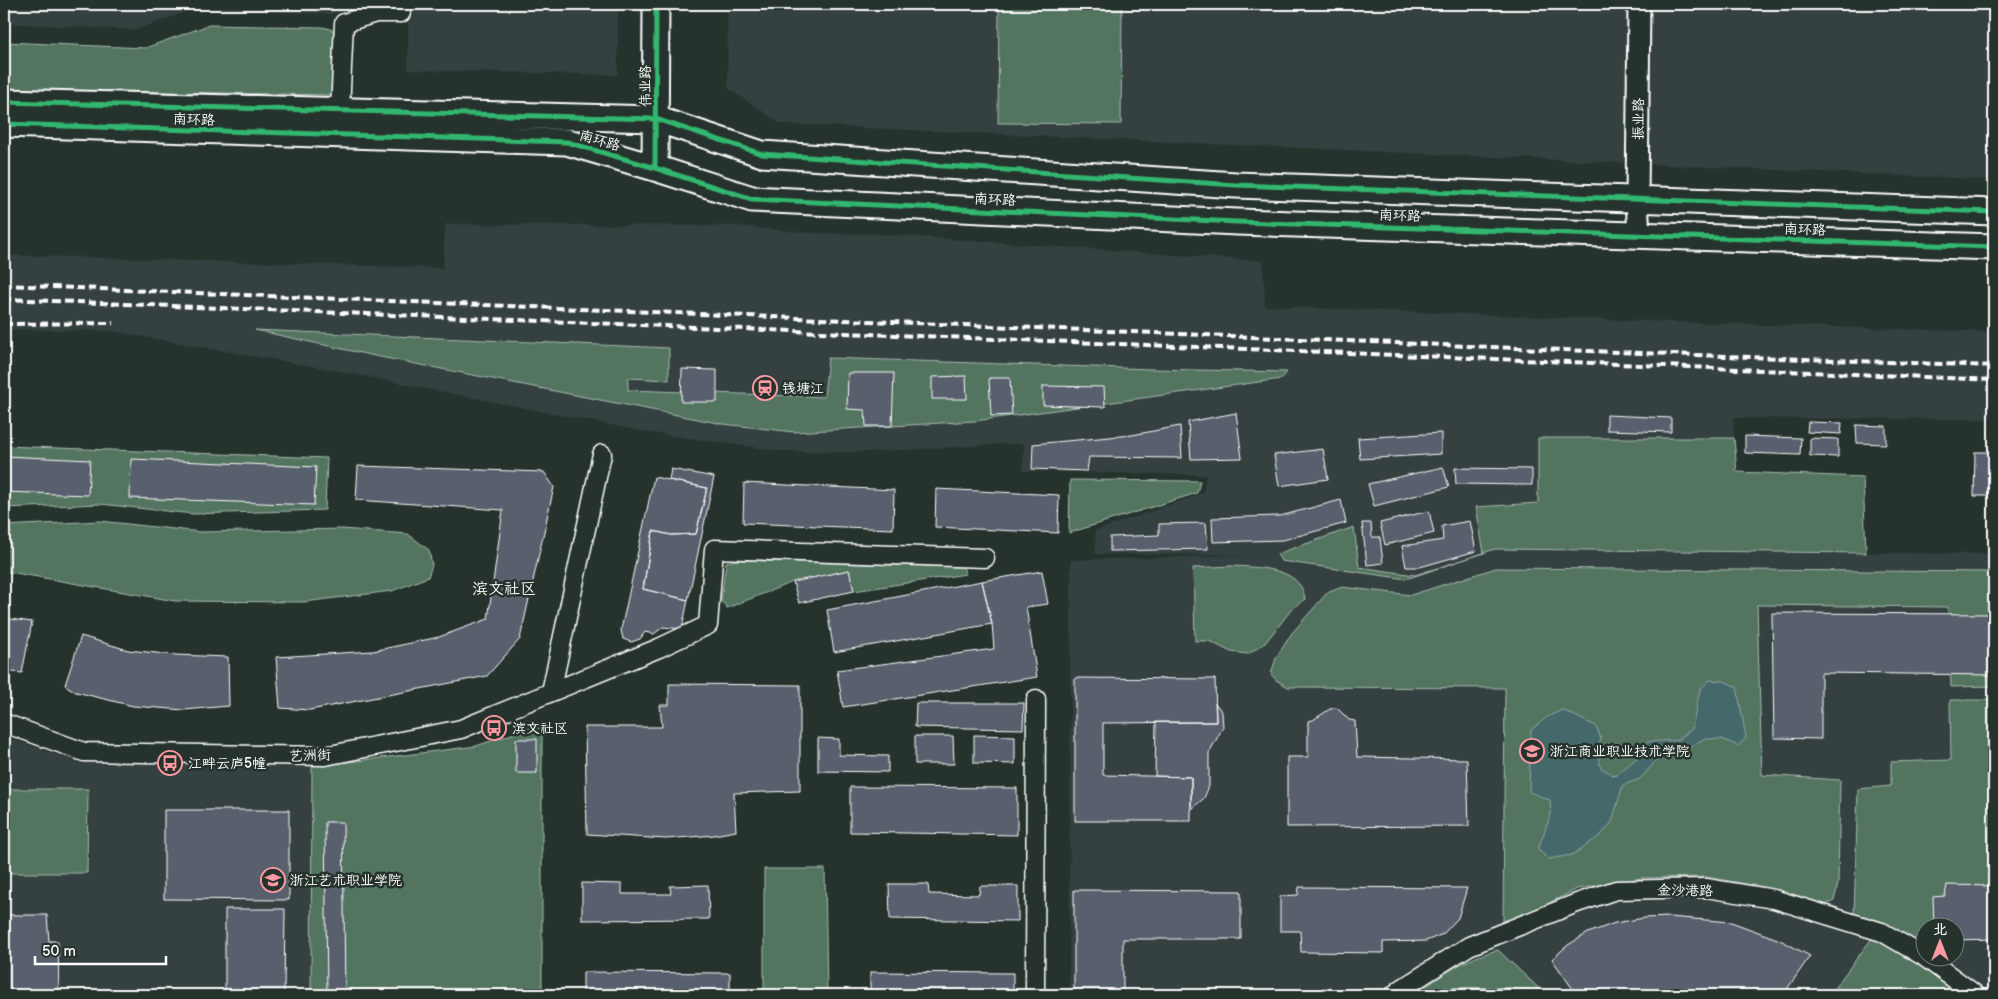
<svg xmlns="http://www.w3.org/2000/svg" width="1998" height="999" font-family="'Balsamiq Sans','LXGW WenKai TC',sans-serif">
<rect width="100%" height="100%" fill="#26332d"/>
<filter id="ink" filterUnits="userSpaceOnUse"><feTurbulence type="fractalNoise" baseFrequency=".02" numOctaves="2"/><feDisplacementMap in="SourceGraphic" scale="10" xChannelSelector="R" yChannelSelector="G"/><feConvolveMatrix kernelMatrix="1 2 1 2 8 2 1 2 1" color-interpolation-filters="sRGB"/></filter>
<g filter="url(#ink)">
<path fill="#354040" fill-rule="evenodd" d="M4 4H378L331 14 197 8 135 30 4 23Z
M408 4H618V75L408 70Z
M727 4H1994V180L781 124 728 88Z
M445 224 738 226 808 233 878 234 1263 261 1265 306 1673 322 1994 332V419L1733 418 1734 438H1538V503L1476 507 1485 553 1495 549 1994 554V995H1069L1071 560 1249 555 1096 554 1095 531 1203 493 1206 475 1023 471 1024 443 870 452 781 451 646 432 323 368 110 331 4 329V255L443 268ZM1926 926H1956V956H1926Z
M542 724V995H4V736L78 762 325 765 476 746Z"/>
<path fill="#527560" stroke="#a8bab0" d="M999 4H1122L1121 124 998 123Z
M209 25 322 27 331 29 340 41 338 87 331 95 4 89V42L145 48Z
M255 330 669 348V380L628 378V390L824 397 828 358 1152 369 1287 372 1281 379 975 421 794 432 723 424 370 355Z
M1538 438H1734L1737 472 1863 477 1866 553 1495 549 1406 579 1281 561 1277 554 1354 527 1359 567 1415 575 1484 553 1476 507 1538 503Z
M4 446 327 458 325 510 193 514 100 504 4 508Z
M1070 480 1200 481 1197 493 1069 533Z
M100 521 201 532 342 529 408 534 429 550 432 565 428 577 392 591 304 602 175 601 4 571V526Z
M737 560 963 567 966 574 854 591 849 570 793 582 727 608 721 601 726 562Z
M1231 566C1251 567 1286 567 1299 584 1302 587 1304 594 1305 599L1292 609 1265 643 1248 654 1231 652 1209 641H1195L1193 568Z
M1496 568 1994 572V686L1951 687 1948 607 1757 605 1762 775 1840 780 1838 884 1834 901 1821 907 1799 897 1764 887 1707 877 1641 878 1577 889 1503 926 1505 688 1288 687 1276 680 1271 674 1276 658 1292 633 1327 593 1342 587 1411 595Z
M1950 700H1994V930L1956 929V926H1926L1925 946 1880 924 1854 914 1858 789 1891 786V762L1951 760Z
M542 724V995H311L312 765H325L476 746Z
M4 789H88L87 873H4Z
M764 869H825L827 995H764Z
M1873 937 1914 957 1967 995H1829Z
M1498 950 1546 995H1414C1440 976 1465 958 1498 950Z"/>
<path fill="#45696a" stroke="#8fa5a6" d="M1710 680 1724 681 1737 687 1746 738 1738 746 1722 739H1703L1684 751 1664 752 1640 779 1623 785 1612 822 1601 835 1572 855 1548 859 1538 849 1551 814 1550 800 1529 792 1531 730 1547 717 1562 710 1596 726 1601 739 1597 749 1601 768 1615 776 1638 757 1647 742 1678 740 1692 729 1700 689Z"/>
<path fill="#58606e" stroke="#fff" d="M682 369 717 370V402H681Z
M848 373H894L892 426H866L865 410 847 409Z
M966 376 967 399H932V377Z
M989 378H1010L1012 415 991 416Z
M1043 386 1104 387 1105 407 1043 405Z
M1236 413 1242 458 1191 459 1188 422Z
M1607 415 1671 418V432L1607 430Z
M1808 422 1842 423 1841 434 1807 432Z
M1856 425 1886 426V444L1857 443Z
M1180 426 1182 458 1089 457 1087 471 1032 469 1033 444 1132 435Z
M1441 433V454L1360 459 1358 438Z
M1745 436 1801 438 1800 455 1745 453Z
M1810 438 1838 439V457L1810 456Z
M1323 449 1328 479 1279 486 1274 455Z
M1975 452H1990V496H1974Z
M4 456 90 460 88 495 4 492Z
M131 459 316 467 314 505 130 498Z
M358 466 544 472 554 487 520 639 487 676 310 710 280 708 276 657 373 651 439 637 488 619 503 510 356 500Z
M1443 467 1449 487 1374 506 1368 484Z
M1455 468 1532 469V485L1456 484Z
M671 469 714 477 688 600 643 589 653 531 671 535 696 534 707 488 669 480Z
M654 477 707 488 696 534 671 535 653 531 643 589 688 600 682 629 663 627 654 634 645 632 640 639 631 642 623 639 621 630Z
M744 483 894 490 893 529 743 523Z
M936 489 1059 495 1058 533 935 527Z
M1341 500 1346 523 1283 540 1213 542 1212 518 1280 516Z
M1429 511 1434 533 1385 545 1380 523Z
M1470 521 1476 551 1420 567H1406L1402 546 1443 540 1442 526Z
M1206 523 1208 549 1110 551V537L1159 535V524Z
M1362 523H1371L1372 537H1380L1383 563 1367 565Z
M849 570 854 591 799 603 793 582Z
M1042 571 1048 604 1026 607 1037 677 843 707 837 670 994 649 992 624 982 581Z
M982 581 992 624 834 652 827 610Z
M1772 613 1994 614V675L1821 673V739L1774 738Z
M4 618 32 622 22 673 4 671Z
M81 636 128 650 175 655 228 657 229 706 184 710 133 706 76 692 65 685Z
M1075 678 1215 679 1216 722 1103 723V775L1191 777V821H1075Z
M669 684 800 685V791L734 793 736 831 714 835 666 839 587 834 585 727H662L660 705H669Z
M916 703H1024L1023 729 915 727Z
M1215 703 1222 712 1223 727 1209 753V786L1204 798 1191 810V777L1155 776 1156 722H1216Z
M1337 708 1349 720 1355 721 1357 757 1467 759 1469 826 1287 827V757H1308V721L1313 720 1330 709Z
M974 735 1015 736V764L974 763Z
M915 736H953L954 764H915Z
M818 738 839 739V755L888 756V772L818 771Z
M516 739H537V773H516Z
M850 787 1017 788V835L850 832Z
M164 810H289V900L164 899Z
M325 822H343L345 995H327Z
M582 883 622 884V894H671L670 886 708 885 709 919 582 920Z
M889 884H928L929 894 979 895 980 886H1018V921L890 919Z
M1947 885 1994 886V939L1956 940V926H1934L1933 897 1945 896Z
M1299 887 1467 888 1458 918 1443 934 1426 941 1383 942V953L1301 952 1300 931H1280V896L1298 895Z
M1074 890 1241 891V939H1123V995H1074Z
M225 909H285L284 995H134H225Z
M4 915H47L49 941H58L59 995H4Z
M1669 917 1731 922 1780 940 1810 956 1783 995H1577L1552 959 1568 945 1588 933 1615 923 1644 918Z
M583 972 730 973V995H583Z
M870 972 1013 973V995H870Z
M1444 988H1511V995H1444Z"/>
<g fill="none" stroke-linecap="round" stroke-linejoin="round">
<defs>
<path id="minor" d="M340 111 344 23 376 13H401V4
M551 692 602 454
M4 723 84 752 325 756 461 729 659 648 708 625 714 549 985 558
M1035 995 1036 699
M1394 995 1401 989 1469 946 1577 903 1616 890 1706 888 1774 899 1882 932 1923 956 1976 995"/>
<path id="tertiary" d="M1639 235 1637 201 1639 4"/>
<path id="secondary" d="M4 102 656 119 762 154 1236 185 1994 212
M4 124 567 142 655 168 752 199 1237 222 1994 247
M655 168 656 4"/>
</defs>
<use href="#minor" stroke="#fff" stroke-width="21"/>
<use href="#tertiary" stroke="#fff" stroke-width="25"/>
<use href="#secondary" stroke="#fff" stroke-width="29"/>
<use href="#minor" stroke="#26332d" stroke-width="18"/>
<use href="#tertiary" stroke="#26332d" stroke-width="21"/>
<use href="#secondary" stroke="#26332d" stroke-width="25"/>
<path stroke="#fff" stroke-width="4" stroke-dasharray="8 4" stroke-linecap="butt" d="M4 285 1589 351 1994 366
M4 299C667 327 1331 351 1994 380
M4 324 113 323"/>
<defs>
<path id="cycleway" d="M4 102 656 119 762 154 1236 185 1994 212
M4 124 567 142 655 168 752 199 1237 222 1994 247
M655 168 656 4"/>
</defs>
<use href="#cycleway" stroke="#26332d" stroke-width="8"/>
<use href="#cycleway" stroke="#33b770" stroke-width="5"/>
</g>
</g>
<defs>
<symbol id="station-ring" viewBox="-11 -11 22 22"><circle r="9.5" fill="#26332d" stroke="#ff9aa2" stroke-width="1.5"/><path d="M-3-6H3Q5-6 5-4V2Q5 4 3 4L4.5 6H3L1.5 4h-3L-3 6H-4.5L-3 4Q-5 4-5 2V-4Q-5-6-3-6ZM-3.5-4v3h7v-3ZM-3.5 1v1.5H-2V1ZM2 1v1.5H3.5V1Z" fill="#ff9aa2"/></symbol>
<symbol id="bus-ring" viewBox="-11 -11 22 22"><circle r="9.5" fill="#26332d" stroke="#ff9aa2" stroke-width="1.5"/><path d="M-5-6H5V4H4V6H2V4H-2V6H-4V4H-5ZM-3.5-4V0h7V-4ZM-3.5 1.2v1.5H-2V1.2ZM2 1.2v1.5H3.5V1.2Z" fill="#ff9aa2"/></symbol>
<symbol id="university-ring" viewBox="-11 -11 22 22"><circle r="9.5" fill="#26332d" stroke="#ff9aa2" stroke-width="1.5"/><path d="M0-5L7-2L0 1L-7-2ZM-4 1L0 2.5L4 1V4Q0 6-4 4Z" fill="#ff9aa2"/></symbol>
</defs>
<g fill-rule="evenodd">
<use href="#station-ring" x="751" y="374" width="28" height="28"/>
<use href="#bus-ring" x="480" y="714" width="28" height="28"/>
<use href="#university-ring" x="1518" y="737" width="28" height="28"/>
<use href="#bus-ring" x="156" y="749" width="28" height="28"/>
<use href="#university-ring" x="259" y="866" width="28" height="28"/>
</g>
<g text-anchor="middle" stroke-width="5" stroke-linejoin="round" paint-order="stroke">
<g font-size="14" fill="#fff" stroke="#26332d">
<text transform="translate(645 86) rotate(-91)" y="5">伟业路</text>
<text transform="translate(194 119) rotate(2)" y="5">南环路</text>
<text transform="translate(1638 119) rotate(-89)" y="5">振业路</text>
<text transform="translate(600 140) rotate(16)" y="5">南环路</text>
<text transform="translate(995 199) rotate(3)" y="5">南环路</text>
<text transform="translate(1400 215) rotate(2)" y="5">南环路</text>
<text transform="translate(1805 229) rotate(2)" y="5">南环路</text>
<text transform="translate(310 755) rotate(-2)" y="5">艺洲街</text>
<text transform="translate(1685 890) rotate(1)" y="5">金沙港路</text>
</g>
<g font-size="14" fill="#fff" stroke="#26332d" text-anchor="start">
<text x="782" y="393">钱塘江</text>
<text x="512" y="733">滨文社区</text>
<text x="1550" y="756">浙江商业职业技术学院</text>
<text x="188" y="768">江畔云庐5幢</text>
<text x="290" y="885">浙江艺术职业学院</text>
</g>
<g font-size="16" fill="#fff" stroke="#26332d">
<text x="504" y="594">滨文社区</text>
</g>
</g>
<rect width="1998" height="999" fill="none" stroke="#26332d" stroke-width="20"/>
<rect x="10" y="10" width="1978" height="979" fill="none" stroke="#fff" stroke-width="2" filter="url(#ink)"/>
<g transform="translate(1940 942)"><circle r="24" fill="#26332d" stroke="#7d8581"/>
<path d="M0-4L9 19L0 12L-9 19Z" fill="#ff9aa2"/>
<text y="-8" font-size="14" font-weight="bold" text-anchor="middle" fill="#ffffff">北</text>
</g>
<path d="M35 956v8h131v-8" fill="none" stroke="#ffffff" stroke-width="2.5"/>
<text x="42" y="956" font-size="15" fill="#ffffff" stroke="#26332d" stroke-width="4" paint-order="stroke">50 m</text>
</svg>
